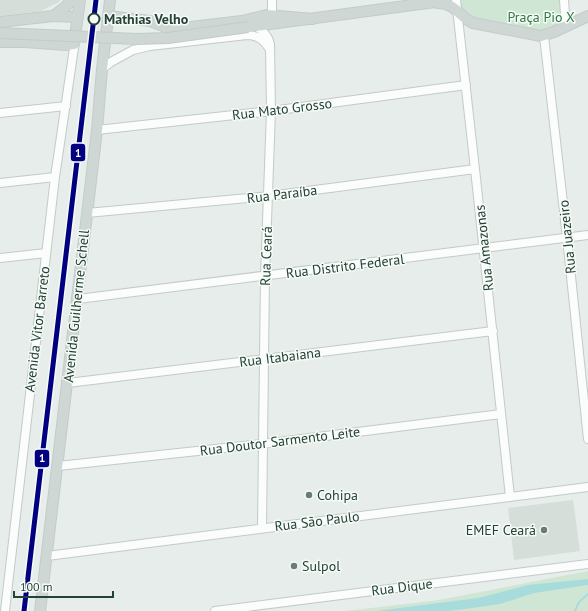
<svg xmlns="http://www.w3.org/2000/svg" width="588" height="611" font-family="'PT Sans',sans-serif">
<rect width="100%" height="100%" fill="#e7edea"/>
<path fill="#d5ded9" d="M0 0H60L59 2 41 11 0 16Z
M573 500 580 551 514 560 508 508Z"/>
<path fill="#d0e6d5" d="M460 0H561L564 24 544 34 475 21 462 11Z
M588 571V611H346L439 600Z"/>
<path fill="#a8dbdb" d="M588 579V585L534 593 500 604 465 609 448 611H376L478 598 528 585Z"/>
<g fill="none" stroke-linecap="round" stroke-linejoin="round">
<path stroke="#a8dbdb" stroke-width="2" d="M575 611 579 602 588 594"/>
<defs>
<path id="minor" d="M456 0 475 169 510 497
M564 0 566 27
M269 20 272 15V0
M255 26C263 30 268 35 270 44L271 111 265 276 262 528
M544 36 567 238 588 439
M102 69 111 62 133 50 150 46 247 35C258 35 264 40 270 50
M0 113 66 106
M97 130 271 111 466 85
M0 183 55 177
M87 213 269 196 475 169
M0 258 46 253
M78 299 588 235
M68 383 493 331
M58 466 262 444 501 414
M47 556 588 487
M5 611 55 177 74 48
M215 611 588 564"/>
<path id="major" d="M437 3C456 3 458 16 473 23L541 36 554 32 588 16
M53 16 64 8 72 0
M108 16 150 21 165 27 174 29 242 21 267 15 313 19
M0 22 53 16 78 17
M248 27 435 2 443 0
M0 42H25L66 45 74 44
M74 44 80 0
M40 611 97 130 102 69 110 0"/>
</defs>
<use href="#minor" stroke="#c4cac7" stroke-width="10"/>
<use href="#major" stroke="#c2ccc8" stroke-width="12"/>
<use href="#minor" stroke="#fbfcfc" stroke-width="8"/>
<use href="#major" stroke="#cfd7d4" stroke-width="10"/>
<defs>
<path id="major-bridge" d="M0 33 137 39 168 38 248 27"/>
</defs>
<use href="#major-bridge" stroke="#c2ccc8" stroke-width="12" stroke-linecap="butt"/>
<use href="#major-bridge" stroke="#cfd7d4" stroke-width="10"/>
<defs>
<path id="metro-1" d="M24 611 96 0"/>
</defs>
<use href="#metro-1" stroke="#f6fbf8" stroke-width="8"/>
<use href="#metro-1" stroke="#000080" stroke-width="5"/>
</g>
<circle fill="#f6fbf8" stroke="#244235" stroke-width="2" cx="94" cy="19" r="5.5"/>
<g fill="#687e74" stroke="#f6fbf8" stroke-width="1.5">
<circle cx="309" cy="495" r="4"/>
<circle cx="544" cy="530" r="4"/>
<circle cx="294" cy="566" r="4"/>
</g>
<g text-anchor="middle" stroke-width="3" stroke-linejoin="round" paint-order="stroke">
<g font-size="14" fill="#2c7a40" stroke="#f6fbf8">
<text x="541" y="22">Praça Pio X</text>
</g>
<g font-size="14" font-weight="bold" fill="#244235" stroke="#f6fbf8" text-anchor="start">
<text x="104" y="24">Mathias Velho</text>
</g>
<g font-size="14" fill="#244235" stroke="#f6fbf8">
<text transform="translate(282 109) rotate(-7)" y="5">Rua Mato Grosso</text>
<text transform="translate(282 194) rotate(-7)" y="5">Rua Paraíba</text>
<text transform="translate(567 237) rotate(-96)" y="5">Rua Juazeiro</text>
<text transform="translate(484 248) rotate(-96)" y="5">Rua Amazonas</text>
<text transform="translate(266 256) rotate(-88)" y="5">Rua Ceará</text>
<text transform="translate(345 266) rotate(-7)" y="5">Rua Distrito Federal</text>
<text transform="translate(76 306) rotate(-84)" y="5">Avenida Guilherme Schell</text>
<text transform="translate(37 329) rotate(-83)" y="5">Avenida Vitor Barreto</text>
<text transform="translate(280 357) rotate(-7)" y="5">Rua Itabaiana</text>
<text transform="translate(280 441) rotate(-7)" y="5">Rua Doutor Sarmento Leite</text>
<text transform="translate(317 521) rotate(-7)" y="5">Rua São Paulo</text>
<text transform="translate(402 587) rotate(-7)" y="5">Rua Dique</text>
</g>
<g font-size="14" fill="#244235" stroke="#f6fbf8" text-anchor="start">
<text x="317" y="500">Cohipa</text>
<text x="536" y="535" text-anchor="end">EMEF Ceará</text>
<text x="302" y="571">Sulpol</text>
</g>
</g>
<g stroke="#f6fbf8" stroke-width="1.5">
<rect x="70" y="143" width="16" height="19" rx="4" fill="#000080"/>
<rect x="34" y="449" width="16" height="19" rx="4" fill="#000080"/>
</g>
<g font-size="11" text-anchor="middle" font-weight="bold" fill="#fff">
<text x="78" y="157">1</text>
<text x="42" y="462">1</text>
</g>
<path d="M14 591v6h99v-6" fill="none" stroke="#244235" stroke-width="2"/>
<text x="20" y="591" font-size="12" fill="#244235" stroke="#f6fbf8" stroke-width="3" paint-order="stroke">100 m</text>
</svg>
